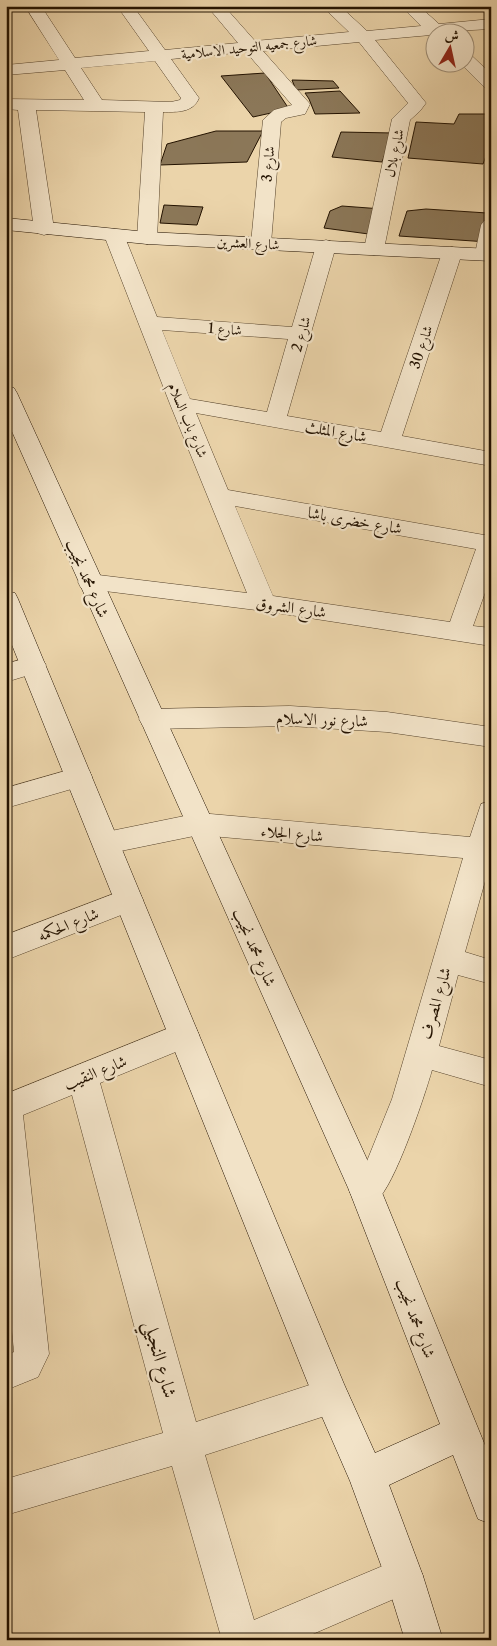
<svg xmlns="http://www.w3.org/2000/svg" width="497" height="1646" font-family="'Libre Caslon Text',Amiri,serif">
<rect width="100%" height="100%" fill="#ebd4aa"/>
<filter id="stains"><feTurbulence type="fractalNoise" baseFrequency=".004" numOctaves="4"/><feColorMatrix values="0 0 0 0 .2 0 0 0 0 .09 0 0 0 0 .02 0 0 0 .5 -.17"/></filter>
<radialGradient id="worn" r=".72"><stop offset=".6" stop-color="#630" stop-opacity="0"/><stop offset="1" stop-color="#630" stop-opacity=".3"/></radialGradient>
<path fill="#8b7758" stroke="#231200" d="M265 73 289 109 253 117 221 76Z
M292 80 333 81 339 88 296 90Z
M340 91 360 113 315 114 309 99 305 93Z
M459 114H491V143L483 164 408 158 416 122 454 124Z
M216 131H263L247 162 160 165 167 144Z
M341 132 393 133 382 162 332 157Z
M164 205 203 207 197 225 160 223Z
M342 206 382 209 376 235 324 228 330 211Z
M426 209 487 213 488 242 399 236 407 211Z"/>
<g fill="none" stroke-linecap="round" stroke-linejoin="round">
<defs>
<path id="street" d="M25 6H41L75 58 149 51 117 6H133L165 50 238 43 207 6H224L255 41 349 32 322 6H340L367 31 421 26 401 6H419L439 24 491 19V29L434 32V36L431 35 375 40 426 103 420 111 410 120 384 249 381 253 374 255 367 253 364 249 392 119 408 103 359 42 263 51 310 104 305 114 286 118 281 122 271 243 268 247 261 249 254 247 251 243 263 120 274 110 292 105 246 52 171 59 199 98C193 113 177 112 163 112L157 238 154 242 147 244 140 242 137 238 145 112 36 110 54 229 51 233 44 235 37 233 34 229 18 110 6 109V99L84 100 65 70 6 75V65L59 60ZM155 61 181 98 180 100 171 102 102 100 81 68Z
M464 53 470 54 491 74V89L485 88 459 62H464Z
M491 219V258L485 260 478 258 475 254 481 225 484 221Z
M114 229 121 231 124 235 157 317 292 327 316 246 319 242 326 240 333 242 336 246 287 416 381 432 442 253 445 249 452 247 459 249 462 253 402 436 491 452V466L196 413 228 490 484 535 491 533V576L473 626 491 628V646L264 611 81 588 78 582 81 576 90 574 247 593 170 404 104 235 107 231ZM162 330 288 339 267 412 190 399ZM235 506 476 549 450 622 273 596Z
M33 656 42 659 46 665 42 671 6 682V664Z
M290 706 387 712 491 727V747L387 732 290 726 152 729 143 726 139 719 143 712 152 709Z
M79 767 89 770 92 777 89 784 6 808V788Z
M491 801V860L465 952 491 960V984L458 975 439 1046 491 1060V1087L432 1070C425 1095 394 1188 376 1201 373 1203 368 1204 365 1205L354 1201 349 1190 367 1161 392 1099 463 858 199 835 106 854 96 851 92 843 96 835 106 832 199 813 470 837 481 804Z
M129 888 139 892 143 900 139 908 6 960V935Z
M184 1022 195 1026 199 1035 195 1044 100 1083 196 1422 331 1378 343 1384 349 1396 343 1408 331 1414 205 1455 254 1620 404 1557 417 1563 423 1576 417 1589 299 1640H222L172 1466 6 1515V1479L163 1433 72 1095 23 1115 49 1354 38 1377 6 1390V1356L14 1352 6 1266V1094Z"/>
<path id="secondary" d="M6 218 147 232 491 249V261L147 244 6 230Z
M6 386 14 388 17 393 381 1190 491 1460V1524L478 1519 453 1455 389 1485 423 1576 443 1640H405L385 1576 350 1481 313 1396 6 630V591L15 593 18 599 344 1384 375 1453 440 1424 349 1190 6 418Z"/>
</defs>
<use href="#street" stroke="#55422a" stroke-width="1"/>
<use href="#secondary" stroke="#231200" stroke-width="1"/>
<use href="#street" fill="#f2e3c8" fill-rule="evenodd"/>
<use href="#secondary" fill="#f2e3c8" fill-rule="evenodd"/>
</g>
<g text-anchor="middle" stroke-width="4.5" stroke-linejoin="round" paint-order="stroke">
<g font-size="14" fill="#231200" stroke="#f2e3c8">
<text transform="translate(249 47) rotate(-6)" y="5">شارع جمعيه التوحيد الاسلامية</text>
<text transform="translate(394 153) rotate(-78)" y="5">شارع بلال</text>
<text transform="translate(268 164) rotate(-85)" y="5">شارع 3</text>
<text transform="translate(248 243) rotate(3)" y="5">شارع العشرين</text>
<text transform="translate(225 329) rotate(4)" y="5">شارع 1</text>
<text transform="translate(301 334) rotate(-74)" y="5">شارع 2</text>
<text transform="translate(421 347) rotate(-72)" y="5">شارع 30</text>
<text transform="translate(188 420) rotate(67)" y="5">شارع باب السلام</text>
</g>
<g font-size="16" fill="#231200" stroke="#f2e3c8">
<text transform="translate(336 431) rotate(10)" y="6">شارع المثلث</text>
<text transform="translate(355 520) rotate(10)" y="6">شارع خضرى باشا</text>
<text transform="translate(88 578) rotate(66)" y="6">شارع محمد نجيب</text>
<text transform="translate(291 607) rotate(8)" y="6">شارع الشروق</text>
<text transform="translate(322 719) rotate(2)" y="6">شارع نور الاسلام</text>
<text transform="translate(292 833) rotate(5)" y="6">شارع الجلاء</text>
<text transform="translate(68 924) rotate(-22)" y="6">شارع الحكمه</text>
<text transform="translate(255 947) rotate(66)" y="6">شارع محمد نجيب</text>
<text transform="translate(435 1003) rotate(-74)" y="6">شارع المصرف</text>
<text transform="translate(95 1072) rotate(-22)" y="6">شارع النقيب</text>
<text transform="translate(416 1318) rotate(69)" y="6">شارع محمد نجيب</text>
</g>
<g font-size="19" fill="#231200" stroke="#f2e3c8">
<text transform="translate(161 1359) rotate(75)" y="7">شارع النجيلي</text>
</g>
</g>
<rect width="497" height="1646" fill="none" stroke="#ebd4aa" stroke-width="25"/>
<rect x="8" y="8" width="482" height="1631" fill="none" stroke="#231200" stroke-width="2.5"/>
<rect x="12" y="12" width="472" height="1621" fill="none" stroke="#231200"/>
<g transform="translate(450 48) rotate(9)"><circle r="24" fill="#f2e3c8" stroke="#9f8f78"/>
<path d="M0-4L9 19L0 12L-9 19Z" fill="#8f2418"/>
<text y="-8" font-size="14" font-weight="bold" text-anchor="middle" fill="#231200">ش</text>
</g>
<rect width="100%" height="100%" filter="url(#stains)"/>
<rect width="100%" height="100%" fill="url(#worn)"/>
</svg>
